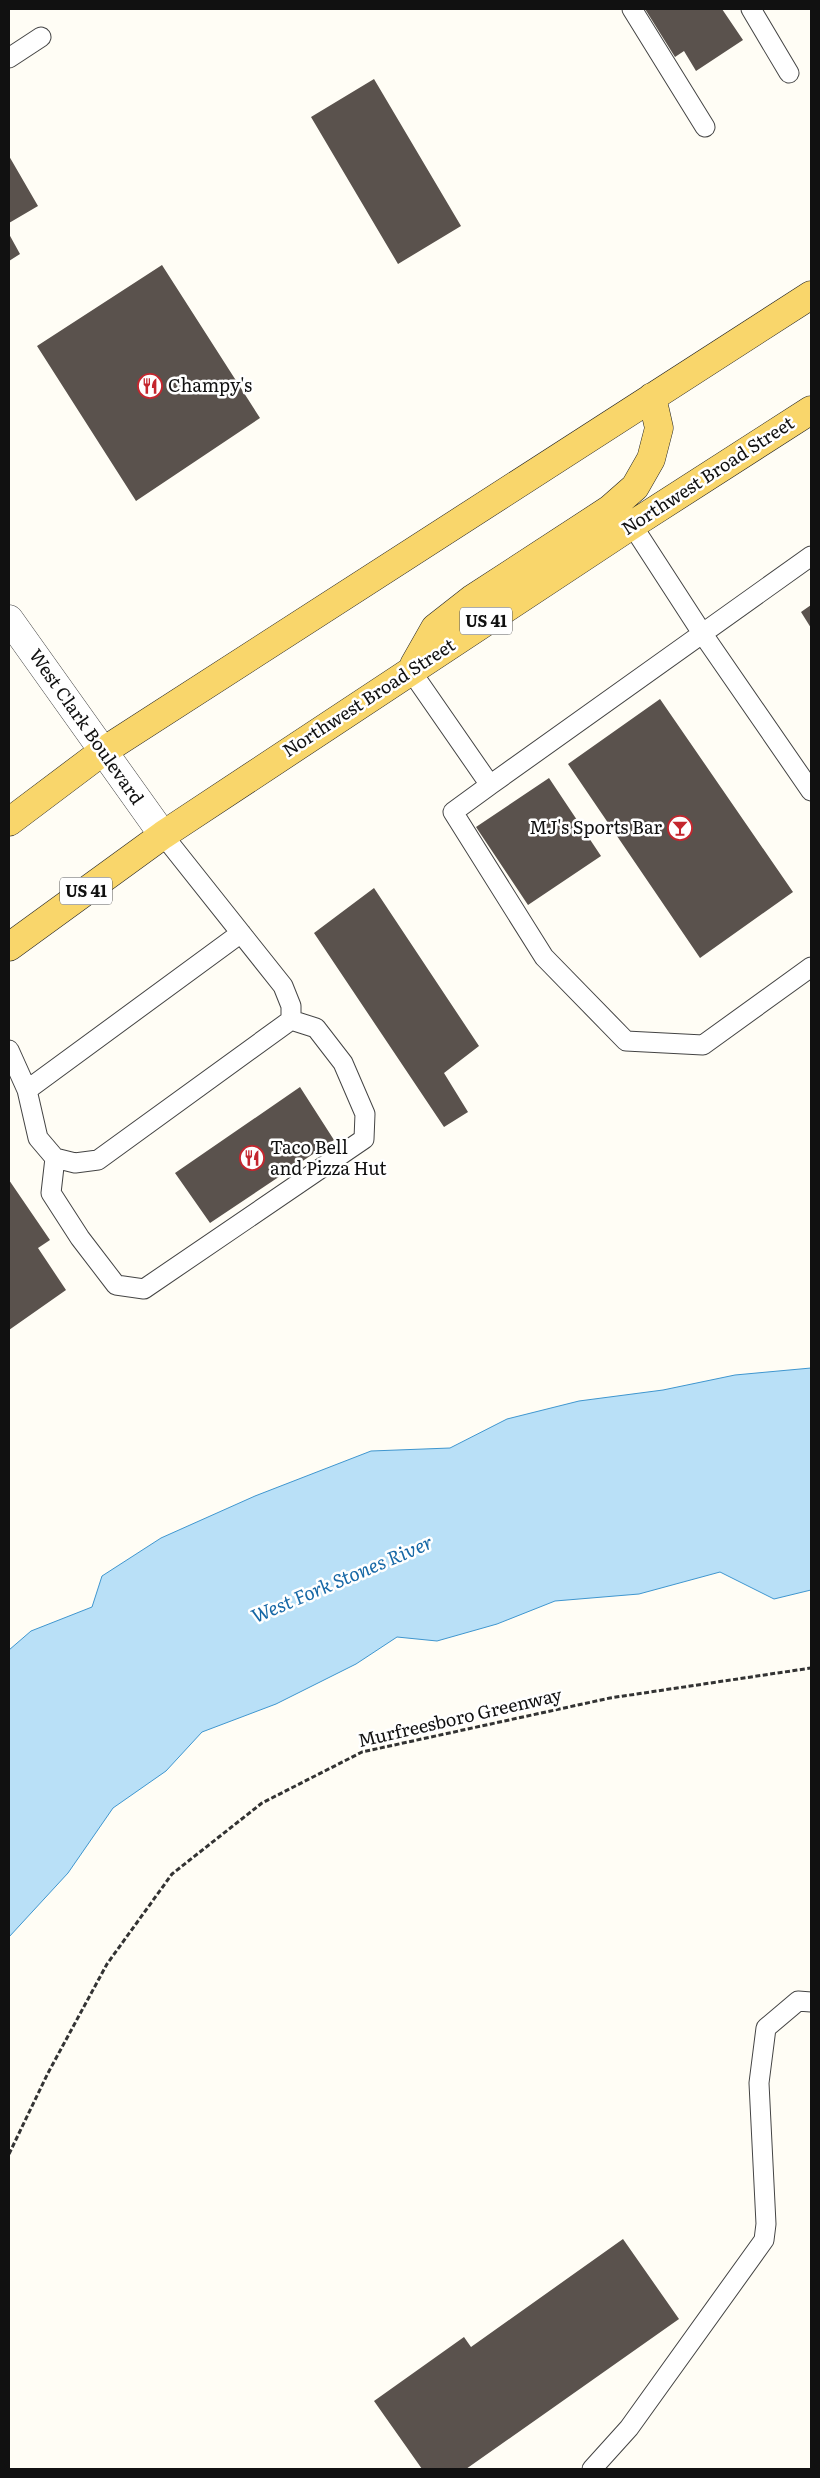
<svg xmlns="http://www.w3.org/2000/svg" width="820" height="2478" font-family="Literata,serif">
<rect width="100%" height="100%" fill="#fffdf5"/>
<path fill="#b9e0f7" stroke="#3f96cf" d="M811 1368V1590L774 1599 720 1572 639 1594 555 1601 497 1624 437 1641 397 1637 356 1664 276 1704 202 1732 166 1771 113 1808 68 1873 9 1937V1650L31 1631 92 1607 102 1576 161 1538 255 1496 371 1451 450 1448 507 1419 579 1401 663 1390 735 1375Z"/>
<path fill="#5a524d" d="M645 9H722L743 40 696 71 684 51 675 57Z
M374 79 461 226 398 264 311 117Z
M9 156 38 206 9 223Z
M9 234 20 254 9 261Z
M162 265 260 418 136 501 37 346Z
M811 605V628L801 612Z
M660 699 793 892 700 958 568 764Z
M549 778 601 856 528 905 476 827Z
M374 888 479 1046 444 1073 468 1112 444 1127 314 933Z
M300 1087 334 1140 210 1223 175 1173Z
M9 1180 50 1240 38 1248 66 1290 9 1330Z
M623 2239 679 2319 466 2469H422L374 2401 464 2337 471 2347Z"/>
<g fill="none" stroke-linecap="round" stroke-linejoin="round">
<defs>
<path id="service" d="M632 9 705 127
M751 9 789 73
M9 58 41 37
M632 525 702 633 811 791
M411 671 490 785 811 556
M490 785 453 812 544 957 626 1041 703 1045 811 967
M163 835 283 986 291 1006V1020
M9 1050 27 1090 38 1138 55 1158 75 1163 98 1160 291 1020
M27 1090 241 933
M55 1158 51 1193 80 1238 116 1285 144 1289 364 1139 365 1114 343 1063 316 1028 291 1020
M592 2469 629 2428 764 2240 766 2224 759 2083 766 2028 798 2001 811 2002"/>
<path id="tertiary" d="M9 619 163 835"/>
<path id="primary" d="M414 665 435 628 472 599 610 509 635 487 651 459 659 428 652 397
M9 822 102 752 811 295
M9 947 163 835 632 525 811 410"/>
</defs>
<use href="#service" stroke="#444" stroke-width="21"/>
<use href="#tertiary" stroke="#444" stroke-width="29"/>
<use href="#primary" stroke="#222" stroke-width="29"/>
<path stroke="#333" stroke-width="3" stroke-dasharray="5 2.5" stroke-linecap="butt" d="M9 2154 48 2073 107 1964 172 1874 262 1803 362 1752 610 1698 811 1668"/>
<use href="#service" stroke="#fff" stroke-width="19"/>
<use href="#tertiary" stroke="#fff" stroke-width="28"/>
<use href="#primary" stroke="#f9d66b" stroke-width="28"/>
</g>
<defs>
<symbol id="restaurant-ring" viewBox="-11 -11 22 22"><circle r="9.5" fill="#fff" stroke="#c4262e" stroke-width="1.5"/><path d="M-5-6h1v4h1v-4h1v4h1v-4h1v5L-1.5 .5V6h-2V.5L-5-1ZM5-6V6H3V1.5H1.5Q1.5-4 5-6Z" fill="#c4262e"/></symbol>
<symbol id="bar-ring" viewBox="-11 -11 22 22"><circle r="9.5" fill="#fff" stroke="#c4262e" stroke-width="1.5"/><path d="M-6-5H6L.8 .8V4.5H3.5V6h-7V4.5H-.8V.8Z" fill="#c4262e"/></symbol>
</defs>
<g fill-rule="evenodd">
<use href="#restaurant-ring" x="136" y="372" width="28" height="28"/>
<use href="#bar-ring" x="666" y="814" width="28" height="28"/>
<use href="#restaurant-ring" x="238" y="1144" width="28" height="28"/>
</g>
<g text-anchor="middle" stroke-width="5" stroke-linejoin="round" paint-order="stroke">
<g fill="#fff" stroke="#585858" stroke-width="1">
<rect x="460" y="607.5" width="52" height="27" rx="4"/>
<rect x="60" y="877.5" width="52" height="27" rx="4"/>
</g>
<g font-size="16" font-weight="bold" fill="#111">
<text x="486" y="627">US 41</text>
<text x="86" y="897">US 41</text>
</g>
<g font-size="18" fill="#111" stroke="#fff" text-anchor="start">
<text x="168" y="392">Champy's</text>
<text x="662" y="834" text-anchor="end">MJ's Sports Bar</text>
<text x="270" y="1154">Taco Bell<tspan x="270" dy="21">and Pizza Hut</tspan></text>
</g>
<g font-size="18" fill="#111" stroke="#fff">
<text transform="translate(708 476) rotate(-33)" y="6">Northwest Broad Street</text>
<text transform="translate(369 698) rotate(-33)" y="6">Northwest Broad Street</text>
<text transform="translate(86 727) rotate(55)" y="6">West Clark Boulevard</text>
<text transform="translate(460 1718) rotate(-13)" y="6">Murfreesboro Greenway</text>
</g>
<g font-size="19" font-style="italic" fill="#1768a6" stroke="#fff">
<text transform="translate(342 1579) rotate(-23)" y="7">West Fork Stones River</text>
</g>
</g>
<rect width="820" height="2478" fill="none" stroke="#111111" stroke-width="20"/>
</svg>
